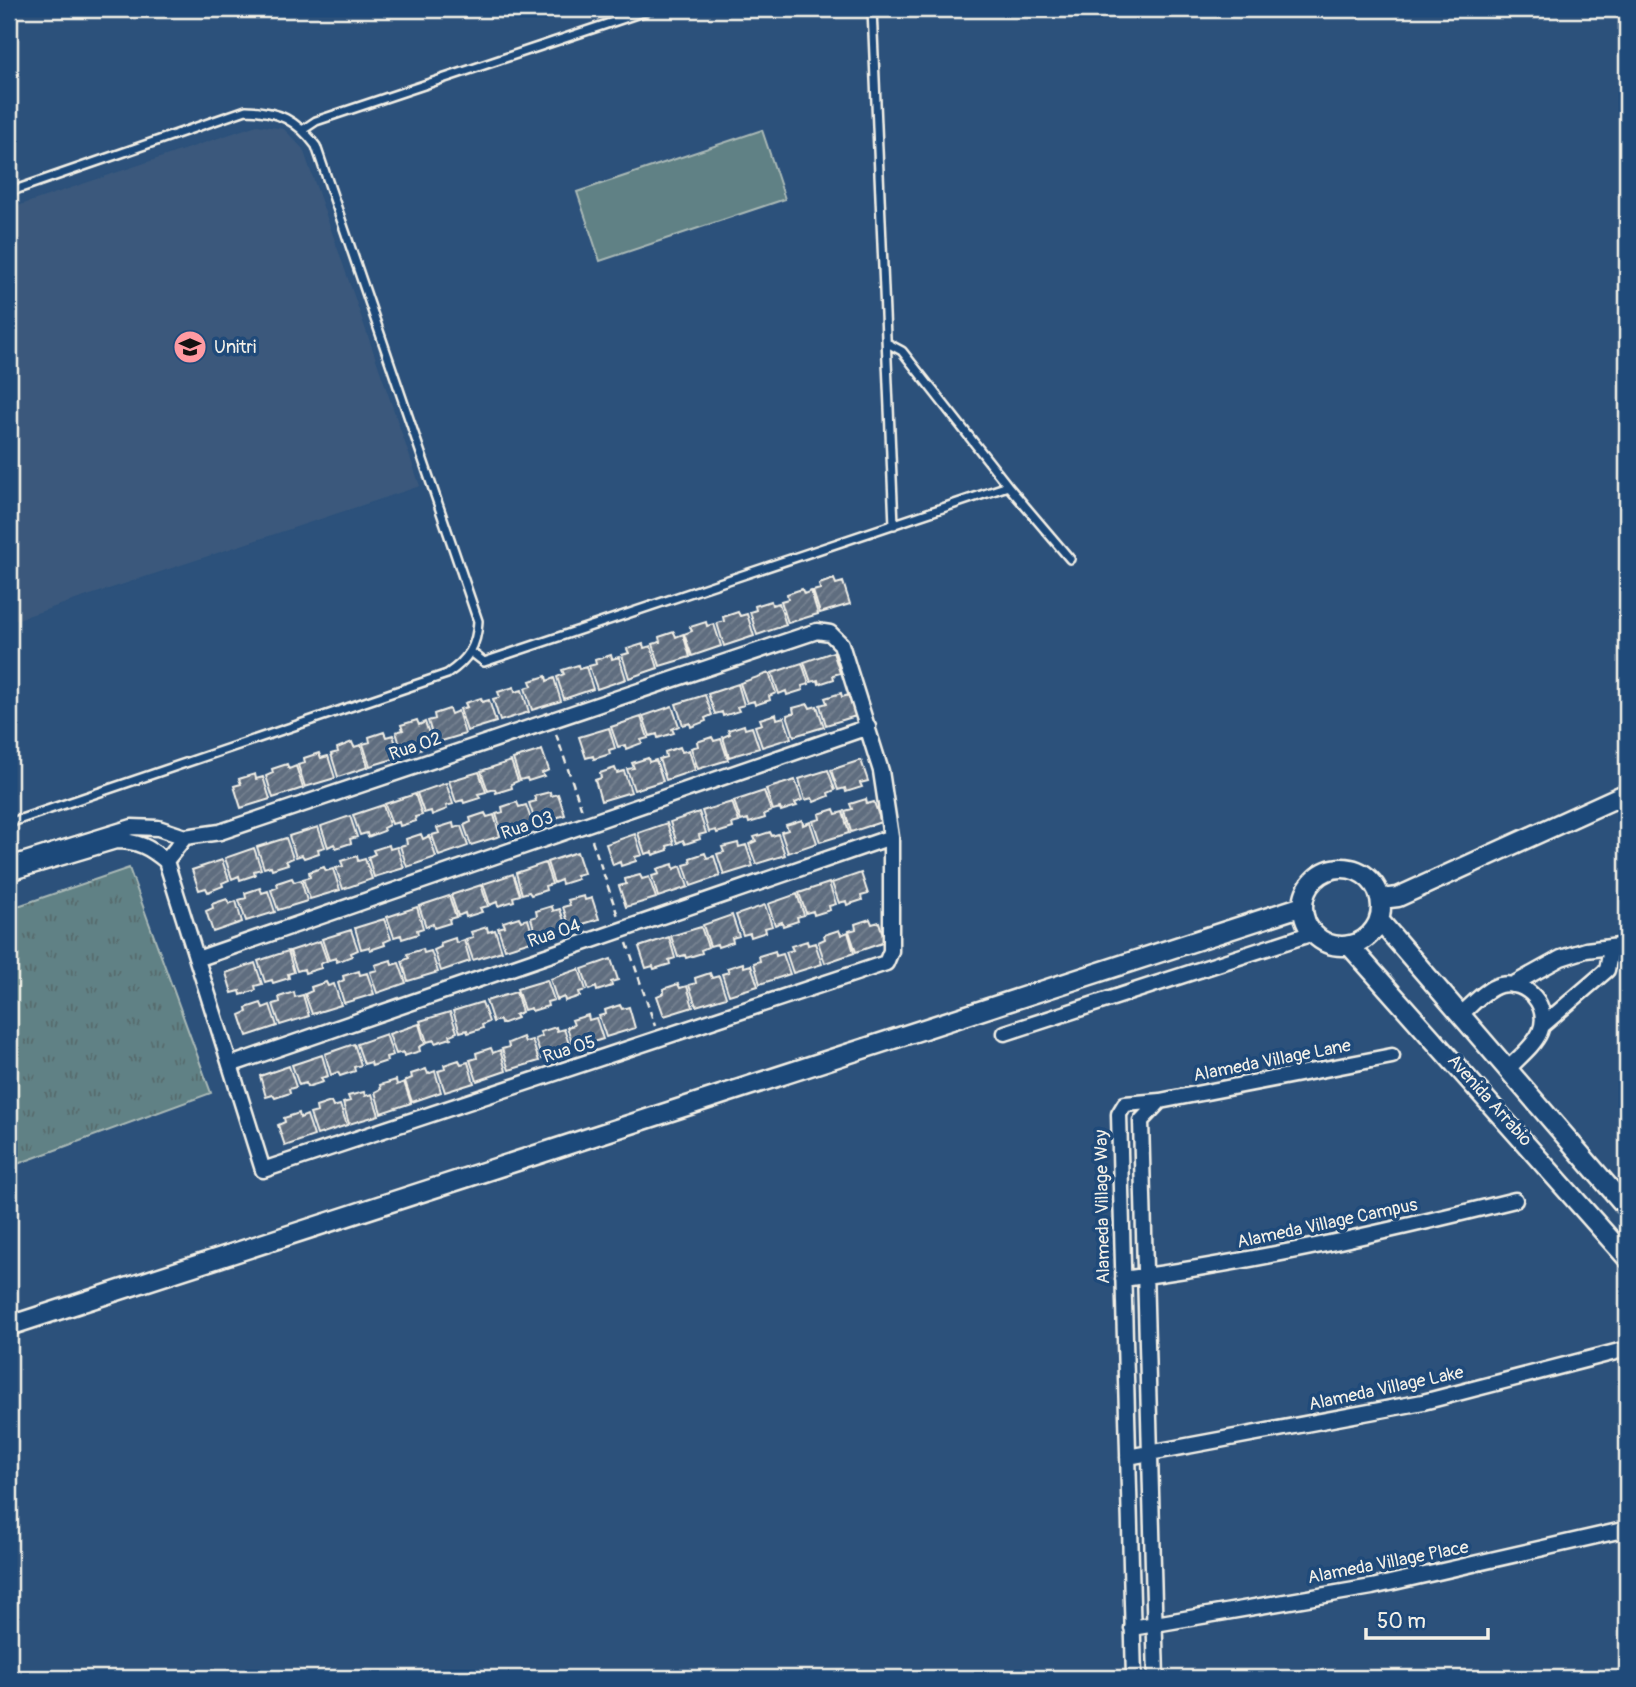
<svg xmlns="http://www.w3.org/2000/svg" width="1636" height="1687" font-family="Pangolin,sans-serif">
<defs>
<pattern id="grass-tufts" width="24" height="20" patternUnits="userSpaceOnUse" patternTransform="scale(1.75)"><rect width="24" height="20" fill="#608185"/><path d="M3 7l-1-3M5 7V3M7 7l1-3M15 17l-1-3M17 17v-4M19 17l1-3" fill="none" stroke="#576a6c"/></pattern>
<pattern id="building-hatch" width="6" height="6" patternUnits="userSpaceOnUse" patternTransform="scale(1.75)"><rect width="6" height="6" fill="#5f6d7f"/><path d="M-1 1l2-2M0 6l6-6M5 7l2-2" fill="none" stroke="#778291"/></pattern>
</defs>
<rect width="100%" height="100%" fill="#2c517b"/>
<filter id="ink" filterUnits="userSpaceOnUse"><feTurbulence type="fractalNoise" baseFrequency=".0143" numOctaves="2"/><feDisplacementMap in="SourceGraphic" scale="14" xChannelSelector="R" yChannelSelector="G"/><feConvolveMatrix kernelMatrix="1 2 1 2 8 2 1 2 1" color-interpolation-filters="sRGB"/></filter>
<g filter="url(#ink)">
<path fill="#3b597c" d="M257 125 284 129 303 149 420 486 9 622V209Z"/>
<path fill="url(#grass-tufts)" stroke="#aab9b6" stroke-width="2" d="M129 868 211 1093 9 1167V909Z"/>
<path fill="#608185" stroke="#aab9b6" stroke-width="2" d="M762 130 785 199 600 261 577 192Z"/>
<path fill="url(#building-hatch)" stroke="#f4f1e8" stroke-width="2" d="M834 579 836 584 843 582 850 604 820 613 813 591 820 589 819 584Z
M802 589 804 594 811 591 818 614 788 623 781 601 788 599 787 594Z
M771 601 772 605 779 603 786 625 757 635 750 612 756 610 755 606Z
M738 612 740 616 747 614 754 636 724 646 717 623 724 621 723 617Z
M706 622 707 626 714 624 721 646 692 656 684 634 692 631 690 627Z
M674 632 676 637 683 634 690 657 660 666 653 644 660 642 659 637Z
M643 644 644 648 651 646 658 668 629 678 622 655 629 653 627 649Z
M833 652 840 673 833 675 834 679 819 684 818 680 811 682 804 662Z
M611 655 612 659 619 657 626 679 597 689 589 666 596 664 595 660Z
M802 663 809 684 802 686 803 690 787 695 786 691 779 694 772 673Z
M578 665 579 669 586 667 593 689 564 699 557 677 564 674 562 670Z
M769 673 776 693 769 696 770 700 755 705 754 701 747 703 740 683Z
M546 676 547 681 554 678 561 701 532 710 525 688 532 686 530 681Z
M738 684 744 705 737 707 739 711 723 716 722 712 715 714 708 694Z
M514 687 515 692 522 690 529 712 500 721 493 699 500 697 498 692Z
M841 693 842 697 849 695 856 716 826 725 820 705 827 703 825 698Z
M705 695 712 715 705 718 706 721 691 727 690 723 683 725 676 704Z
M481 698 482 702 489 700 496 722 467 731 460 709 467 707 465 703Z
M808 704 810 708 817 706 824 727 794 736 787 715 794 713 793 708Z
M672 706 679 726 672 729 674 733 658 738 657 734 650 736 643 716Z
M449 709 451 714 458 711 465 734 435 743 428 721 435 719 434 714Z
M776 714 777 719 784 717 791 738 762 747 755 726 762 724 760 719Z
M641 717 648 738 641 740 642 743 626 749 625 745 618 747 611 727Z
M417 720 419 725 425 722 433 745 403 754 396 732 403 730 401 725Z
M744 725 745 729 752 727 759 748 729 757 723 737 730 734 728 730Z
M609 728 615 748 609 750 610 754 594 759 593 756 586 758 579 737Z
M384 732 386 737 393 735 400 757 370 766 363 744 370 742 369 737Z
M712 737 714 741 721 739 728 760 698 769 691 748 698 746 697 742Z
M352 742 354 747 361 745 368 767 338 777 331 754 338 752 337 748Z
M680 747 682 752 689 750 695 770 666 780 659 759 666 757 665 752Z
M542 750 549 770 542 773 544 776 528 781 527 778 520 780 513 759Z
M319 753 321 758 328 756 335 778 305 787 298 765 305 763 304 758Z
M648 758 649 762 656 760 663 781 634 790 627 769 634 768 632 763Z
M861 760 868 781 860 783 862 787 846 792 845 788 838 790 831 770Z
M511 761 518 781 511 784 512 788 496 793 495 789 488 791 481 771Z
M287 764 289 769 296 766 303 788 273 798 266 776 273 773 272 769Z
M615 768 617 773 624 771 631 792 601 801 595 780 601 778 600 773Z
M828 770 835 790 828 793 829 796 814 802 812 798 805 800 799 779Z
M479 772 486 792 478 794 480 798 464 803 463 800 456 802 449 781Z
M255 774 256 779 263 777 270 799 241 808 234 786 241 784 239 779Z
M795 780 802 800 795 803 797 806 781 811 780 808 773 810 766 789Z
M446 783 453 804 446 806 447 809 432 815 431 811 424 813 417 793Z
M764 791 771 811 764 814 765 818 749 823 748 819 741 821 734 801Z
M550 792 551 796 558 794 565 815 536 824 529 803 536 801 534 796Z
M415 794 422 815 415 817 416 821 400 826 399 822 392 824 385 804Z
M866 799 867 804 874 802 881 822 851 832 845 811 852 809 850 804Z
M517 802 519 807 526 805 533 825 503 835 496 814 503 812 502 807Z
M732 802 739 822 732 824 733 828 717 833 716 830 709 832 702 811Z
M383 805 389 825 383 828 384 831 368 837 367 833 360 835 353 815Z
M834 809 836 814 843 812 849 833 820 842 813 821 820 819 819 814Z
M699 812 706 833 699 835 700 839 685 844 683 840 677 843 670 822Z
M485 813 487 817 494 815 500 836 471 845 464 825 471 822 470 818Z
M350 816 357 837 350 839 351 843 336 848 334 844 328 847 321 826Z
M802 820 803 825 810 822 817 843 788 853 781 832 788 830 786 825Z
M453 823 454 828 461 826 468 846 439 856 432 835 439 833 437 828Z
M667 823 674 844 667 846 668 850 653 855 652 852 645 854 638 833Z
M318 827 325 847 318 849 319 853 304 858 302 855 296 857 289 836Z
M770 832 772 836 778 834 785 855 756 864 749 844 756 841 754 837Z
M421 834 423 839 429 836 436 857 407 867 400 846 407 844 406 839Z
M635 834 642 855 635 857 636 861 621 866 620 862 613 865 606 844Z
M286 838 293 858 286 861 288 864 272 869 271 866 264 868 257 847Z
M738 843 739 847 746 845 753 866 724 875 717 854 724 852 722 847Z
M389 845 390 849 397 847 404 868 374 877 368 857 375 854 373 850Z
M254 848 261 869 254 871 255 875 240 880 239 876 232 879 225 858Z
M577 852 584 873 576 875 578 879 562 884 561 880 554 883 547 862Z
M705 853 707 858 714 856 720 876 691 886 684 865 691 863 690 858Z
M357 856 358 861 365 859 372 879 343 889 336 868 343 866 341 861Z
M222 860 229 880 222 883 223 886 208 892 206 888 199 890 192 870Z
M545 863 552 884 545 886 546 890 531 895 529 892 522 894 516 873Z
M673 864 674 869 681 866 688 887 658 897 652 876 659 874 657 869Z
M324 867 326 871 333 869 340 890 310 899 303 879 310 877 309 872Z
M861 873 868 894 861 896 862 900 847 905 846 901 839 903 832 883Z
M513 874 520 895 513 897 514 901 498 906 497 902 490 905 483 884Z
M640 875 642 879 649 877 656 898 626 907 619 886 626 884 625 879Z
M292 878 294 882 301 880 307 901 278 910 271 890 278 887 277 883Z
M829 883 836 904 829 906 830 910 814 915 813 911 806 913 799 893Z
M481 885 488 906 480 908 482 912 466 917 465 913 458 916 451 895Z
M260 888 262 893 268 891 275 912 246 921 239 900 246 898 245 893Z
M797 894 804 915 797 917 798 921 783 926 782 922 775 925 768 904Z
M449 896 456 917 449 919 450 923 434 928 433 924 426 927 419 906Z
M584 896 585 900 592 898 599 919 570 928 563 907 570 905 568 900Z
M227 899 229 904 236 901 242 922 213 932 206 911 213 908 212 904Z
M765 905 772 926 765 928 766 932 751 937 750 933 743 935 736 915Z
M552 906 553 911 560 909 567 929 537 939 531 918 537 916 536 911Z
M417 907 423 928 417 930 418 934 402 939 401 935 394 937 387 917Z
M732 915 739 936 732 938 733 942 718 947 717 944 710 946 703 925Z
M519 917 521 921 528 919 534 940 505 949 498 928 505 926 503 922Z
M384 919 391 939 384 942 385 945 370 950 369 947 361 949 355 928Z
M870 919 872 924 879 922 885 942 856 952 849 931 856 929 855 924Z
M487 927 488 932 495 930 502 951 473 960 466 939 473 937 471 932Z
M701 927 708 947 701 950 702 953 686 958 685 955 678 957 671 936Z
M351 930 358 950 351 953 352 956 337 962 336 958 329 960 322 939Z
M839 930 841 935 848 932 854 953 825 963 818 942 825 939 824 935Z
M669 937 675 958 669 960 670 964 654 969 653 966 646 968 639 947Z
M455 938 456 943 464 940 470 961 441 971 434 950 441 947 440 943Z
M320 941 327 961 320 964 321 968 305 973 304 969 297 971 290 951Z
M807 941 808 945 815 943 822 964 793 973 786 952 793 950 791 946Z
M423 949 424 953 431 951 438 972 408 981 402 961 409 958 407 954Z
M288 951 294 972 288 974 289 978 273 983 272 980 265 982 258 961Z
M775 951 776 956 783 954 790 974 760 984 754 963 760 961 759 956Z
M611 959 618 980 611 982 612 986 597 991 596 987 589 990 582 969Z
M391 960 392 965 399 963 406 983 377 993 370 972 377 970 375 965Z
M255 963 262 984 255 986 256 990 241 995 240 991 232 993 226 973Z
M743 963 744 967 751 965 758 986 729 995 722 974 729 972 727 968Z
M579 969 586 990 579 992 580 996 565 1001 564 997 557 1000 550 979Z
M359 971 360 975 367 973 374 994 344 1003 338 983 344 980 343 976Z
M710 973 712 978 719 976 726 997 696 1006 689 985 696 983 695 978Z
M547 980 554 1000 547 1002 548 1006 532 1011 531 1008 524 1010 517 989Z
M326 982 328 986 334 984 341 1005 312 1014 305 994 312 991 311 987Z
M678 984 680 988 687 986 693 1007 664 1016 657 996 664 993 663 989Z
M294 992 295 997 303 995 309 1016 280 1025 273 1004 280 1002 279 997Z
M516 992 522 1012 515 1015 517 1018 501 1024 500 1020 493 1022 486 1001Z
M482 1002 489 1022 482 1025 483 1028 468 1033 467 1030 460 1032 453 1011Z
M261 1003 263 1008 270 1005 277 1026 247 1036 240 1015 247 1012 246 1008Z
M620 1005 622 1009 629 1007 635 1028 606 1037 599 1016 606 1014 605 1010Z
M450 1012 457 1032 450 1035 451 1038 435 1043 434 1040 427 1042 420 1021Z
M588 1015 589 1020 596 1018 603 1039 574 1048 567 1027 574 1025 572 1020Z
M419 1024 425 1044 419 1047 420 1051 404 1056 403 1052 396 1054 389 1034Z
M556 1027 557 1031 564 1029 571 1050 542 1059 535 1039 542 1036 540 1032Z
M386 1034 393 1055 386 1057 387 1061 372 1066 371 1062 364 1064 357 1044Z
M523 1037 525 1042 532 1040 539 1061 509 1070 502 1049 509 1047 508 1043Z
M354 1044 361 1065 354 1067 355 1071 340 1076 338 1072 331 1075 325 1054Z
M491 1048 493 1053 500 1050 506 1071 477 1081 470 1060 477 1058 476 1053Z
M322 1055 328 1076 321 1078 323 1082 307 1087 306 1083 299 1085 292 1065Z
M459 1060 461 1064 468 1062 474 1083 445 1092 438 1071 445 1069 444 1065Z
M289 1066 296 1087 289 1089 290 1093 275 1098 273 1095 266 1097 260 1076Z
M426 1069 428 1074 435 1071 441 1092 412 1102 405 1081 412 1078 411 1074Z
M396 1080 397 1085 404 1082 411 1103 381 1113 375 1092 381 1089 380 1085Z
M364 1092 365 1096 372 1094 379 1115 349 1124 343 1103 350 1101 348 1096Z
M331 1102 333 1107 340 1105 347 1125 317 1135 310 1114 317 1112 316 1107Z
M299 1113 300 1118 307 1115 314 1136 285 1146 278 1125 285 1122 284 1118Z"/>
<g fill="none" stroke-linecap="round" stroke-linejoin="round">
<defs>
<path id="service" d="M872 9 894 525
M304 129 316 121 652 9
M9 192 246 110C278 111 297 120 316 146L478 621C477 646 468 660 447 674L9 823
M887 343 902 351 1008 486 1070 559
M471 652 484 662 1008 486"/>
<path id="minor" d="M166 861 185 837
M9 865 132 827 158 828 185 837 220 832 817 631 830 633 841 644 881 771 891 837V951L886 963 263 1170 166 861C149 847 138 841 116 841L9 873
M197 959 868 727
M1512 985 1561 958 1586 950 1627 945
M1461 1014C1472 1005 1485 989 1500 985 1527 979 1551 1007 1540 1032 1534 1046 1518 1058 1508 1069
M1543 1025 1607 970 1611 949
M1005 1033 1313 933
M230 1065 891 837
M1123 1279C1256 1262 1385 1232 1515 1200
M1128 1457 1423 1402 1627 1349
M1132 1628 1372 1587 1627 1529
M1134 1678 1119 1114 1125 1104 1160 1101 1392 1056
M1156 1678 1141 1121 1160 1101"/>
<path id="tertiary" d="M1303 907a39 39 0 1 1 78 0a39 39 0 1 1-78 0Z
M1381 899 1398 897 1627 793
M1379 920 1627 1208
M1349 945 1627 1258
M9 1326 1303 906"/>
</defs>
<use href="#service" stroke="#f4f1e8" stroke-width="12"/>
<use href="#minor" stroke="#f4f1e8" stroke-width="19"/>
<use href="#tertiary" stroke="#f4f1e8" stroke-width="23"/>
<path stroke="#f4f1e8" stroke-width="2.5" stroke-dasharray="7 5" stroke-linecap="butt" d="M556 734 582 810
M592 840 618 916
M627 943 655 1026"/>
<use href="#service" stroke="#1f4a7a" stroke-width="7"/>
<use href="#minor" stroke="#1f4a7a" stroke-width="14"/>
<use href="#tertiary" stroke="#1f4a7a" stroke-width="18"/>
</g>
</g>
<defs>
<symbol id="university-disc" viewBox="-11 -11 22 22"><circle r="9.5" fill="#ff9aa2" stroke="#1f4a7a"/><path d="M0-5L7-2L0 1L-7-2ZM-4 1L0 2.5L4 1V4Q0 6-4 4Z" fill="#111"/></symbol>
</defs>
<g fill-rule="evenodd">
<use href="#university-disc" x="171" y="328" width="38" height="38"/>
</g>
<g text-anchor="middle" stroke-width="7" stroke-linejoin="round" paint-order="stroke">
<g font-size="18" fill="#f4f1e8" stroke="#1f4a7a" text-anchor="start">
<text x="214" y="353">Unitri</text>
</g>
<g font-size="18" fill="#f4f1e8" stroke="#1f4a7a">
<text transform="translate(415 746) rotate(-19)" y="6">Rua 02</text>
<text transform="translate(527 825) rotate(-19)" y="6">Rua 03</text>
<text transform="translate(554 933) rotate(-19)" y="6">Rua 04</text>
<text transform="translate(569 1049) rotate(-18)" y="6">Rua 05</text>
<text transform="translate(1272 1060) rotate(-11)" y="6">Alameda Village Lane</text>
<text transform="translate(1490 1100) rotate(48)" y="6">Avenida Arrabio</text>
<text transform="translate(1102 1207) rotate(-91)" y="6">Alameda Village Way</text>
<text transform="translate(1327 1223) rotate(-12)" y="6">Alameda Village Campus</text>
<text transform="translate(1386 1388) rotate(-12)" y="6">Alameda Village Lake</text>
<text transform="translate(1388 1562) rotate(-11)" y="6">Alameda Village Place</text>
</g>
</g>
<rect width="1636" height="1687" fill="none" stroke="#1f4a7a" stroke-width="35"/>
<rect x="18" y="18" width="1601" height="1652" fill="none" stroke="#f4f1e8" stroke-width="2.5" filter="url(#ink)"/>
<path d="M1366 1628v10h122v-10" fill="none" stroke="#f4f1e8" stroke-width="3.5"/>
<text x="1377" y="1628" font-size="21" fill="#f4f1e8" stroke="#1f4a7a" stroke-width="5" paint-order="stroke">50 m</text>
</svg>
